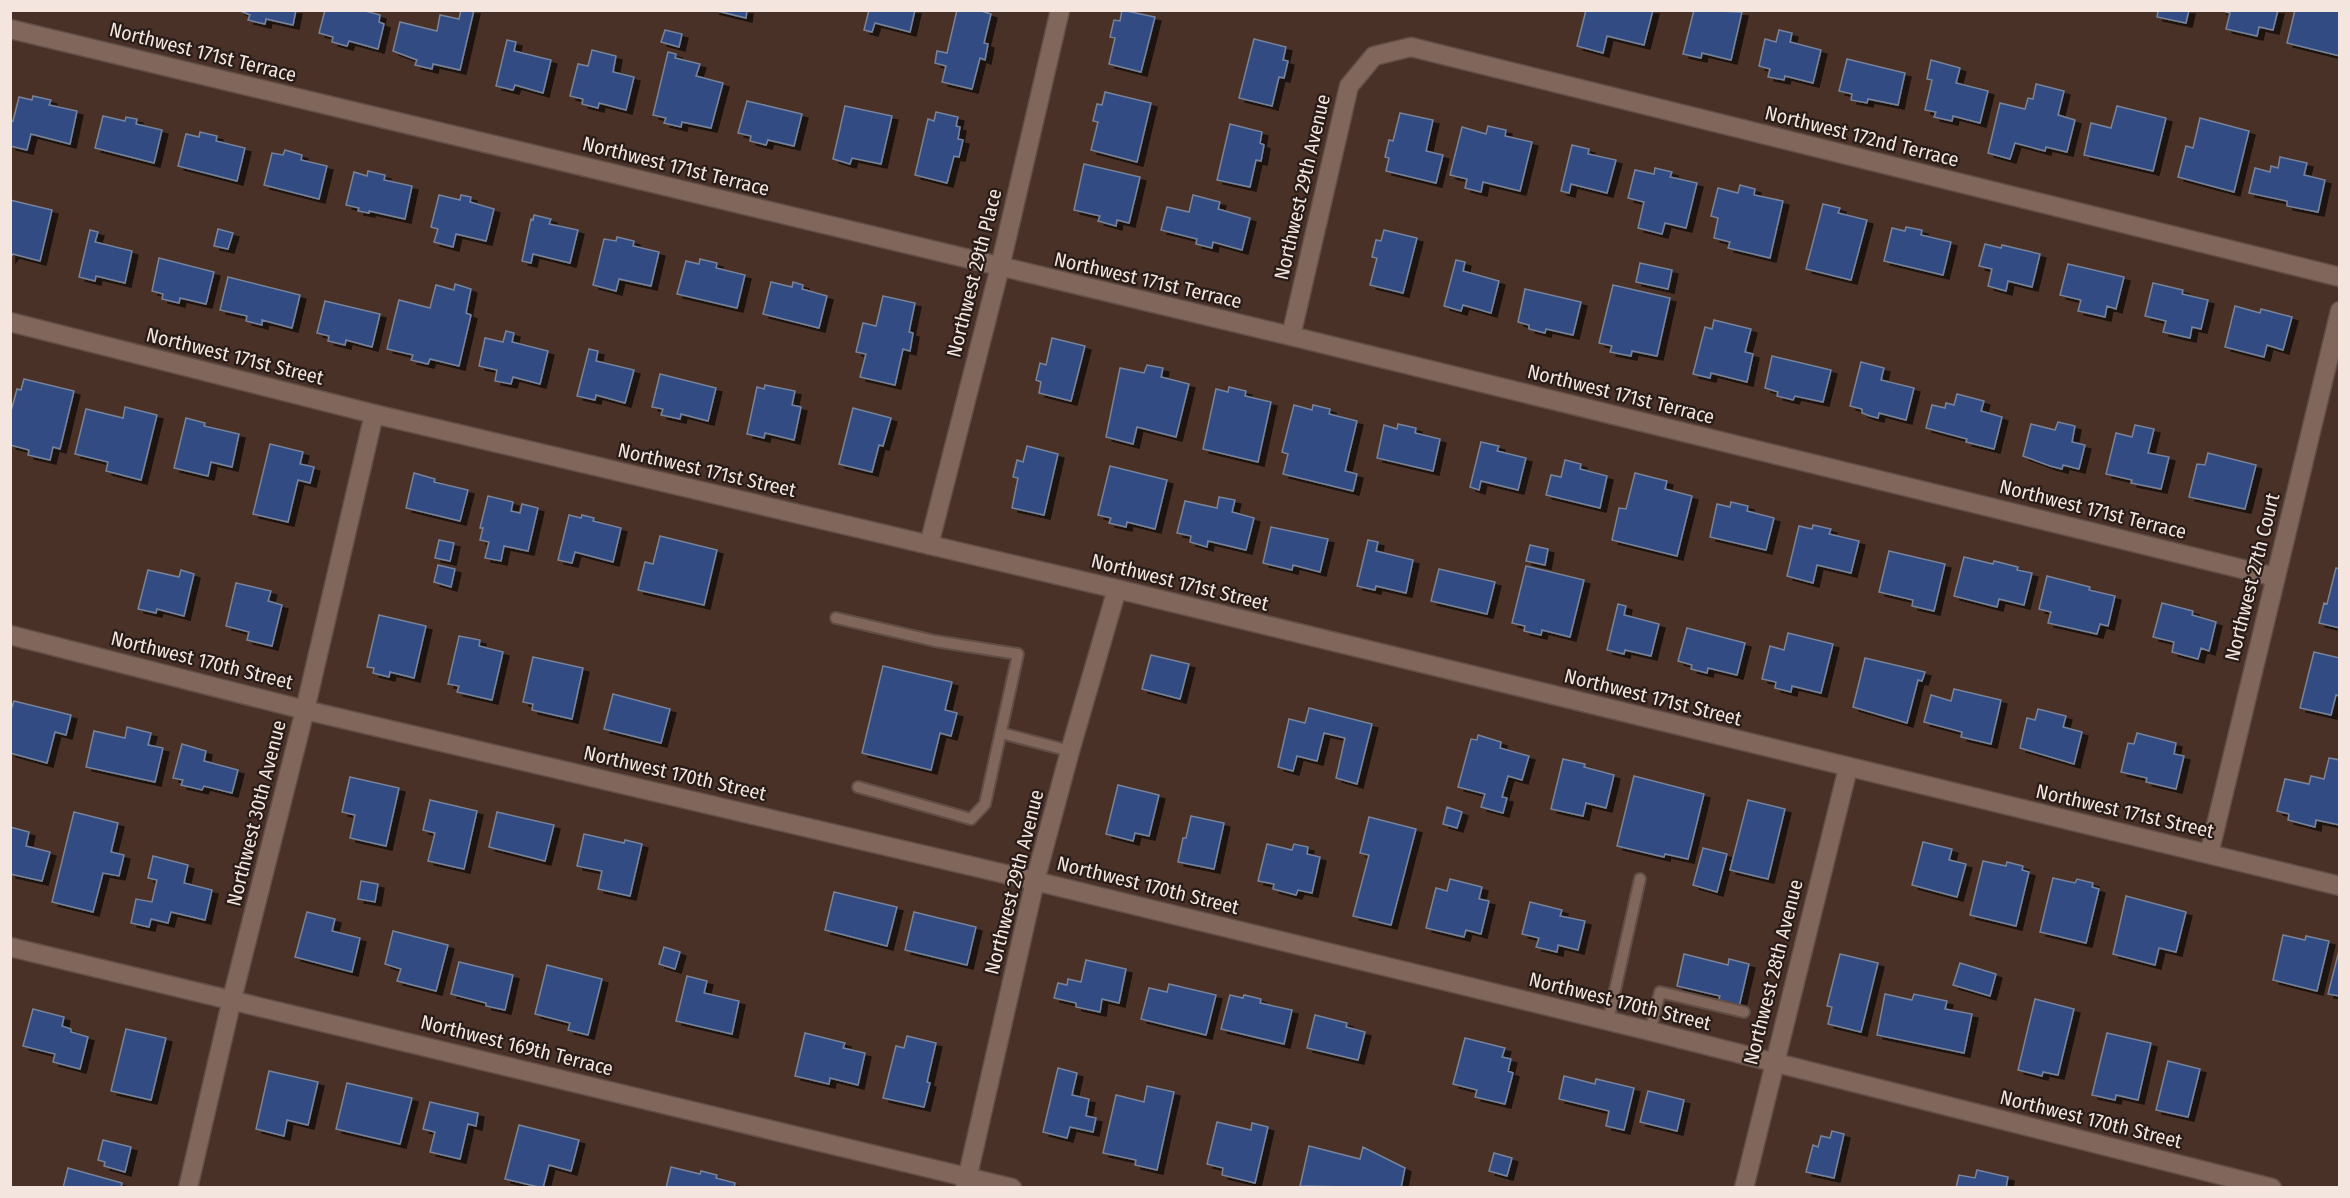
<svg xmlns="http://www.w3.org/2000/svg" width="2350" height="1198" font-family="'Fira Sans Condensed',sans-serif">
<defs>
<filter id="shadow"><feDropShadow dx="6" dy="4" stdDeviation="0" flood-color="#0009"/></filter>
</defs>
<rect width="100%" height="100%" fill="#493128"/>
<path fill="#314b82" stroke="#77839a" stroke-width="1.5" filter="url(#shadow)" d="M238 10H296L293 25 266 19 265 24 256 22 248 20 250 15Z
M325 10H362L380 15 379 22 384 24 378 49 349 41 347 46 332 42 333 37 319 33Z
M461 10H474L460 70 433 64 432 69 415 65 417 60 393 51 400 22 437 31 440 15 459 19Z
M713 10H747L746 18Z
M869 10H915L910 32 875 23 872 32 864 30Z
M957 10H978L991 14 984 43 988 44 985 60 980 58 972 89 942 82 946 66 935 63 937 51 947 53Z
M1122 10 1155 17 1141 72 1109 64 1115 38 1110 37 1114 20 1120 21Z
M1586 10H1653L1644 45 1607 36 1603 53 1577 46Z
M1694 10 1742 12 1731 60 1702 53 1701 58 1683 54Z
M2154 10H2189L2186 23 2157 17 2158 12Z
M2220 10H2278L2273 30 2259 27 2257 36 2226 29 2230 13Z
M2295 10H2340V56L2287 43Z
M665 30 682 34 679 47 661 42Z
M1779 30 1792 33 1790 42 1821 50 1813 83 1785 76 1784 80 1768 77 1770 69 1759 66 1765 39 1776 42Z
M1254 39 1286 47 1283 60 1288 61 1284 78 1279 77 1272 106 1239 98Z
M507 40 516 42 514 51 551 60 543 93 515 85 513 90 496 86Z
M592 50 616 56 613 72 634 77 626 110 599 103 598 108 582 104 583 99 570 96 578 64 588 66Z
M668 52 676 54 675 58 700 64 696 76 723 83 711 128 682 122 681 127 664 123 666 118 653 115Z
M1847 59 1905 73 1898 105 1868 99 1867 103 1851 100 1852 94 1839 91Z
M1931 60 1960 68 1956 83 1988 91 1980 123 1953 116 1952 121 1934 117 1936 112 1925 110 1932 80 1927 79Z
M2036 84 2064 91 2058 115 2075 120 2067 152 2046 147 2045 151 2015 143 2010 159 1988 153 2000 103 2025 109 2028 98 2033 99Z
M1105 92 1151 103 1137 162 1091 150 1098 122 1093 121 1097 104 1102 105Z
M33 96 51 100 49 105 77 111 70 144 31 134 27 150 10 146V120L13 121 19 97 32 100Z
M747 101 802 114 794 146 768 140 766 145 750 141 751 136 738 133Z
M845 106 892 116 881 164 852 158 850 164 833 159Z
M2117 106 2166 118 2153 171 2084 155 2091 123 2111 128Z
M936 112 958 117 956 126 960 127 958 139 963 140 959 157 954 156 947 183 915 175 928 119 934 121Z
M1400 113 1433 120 1426 151 1443 155 1436 183 1386 171 1389 158 1385 157 1389 140 1393 141Z
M103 116 125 121 126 117 137 119 136 124 162 130 154 163 95 148Z
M2200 118 2249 131 2234 192 2178 177 2186 146 2193 148Z
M1230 124 1262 132 1260 143 1264 145 1261 161 1256 160 1250 187 1217 180Z
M1488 126 1506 130 1505 136 1532 142 1520 191 1483 182 1481 192 1465 188 1467 179 1450 175 1462 127 1486 134Z
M200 132 217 136 216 141 245 148 237 181 178 166 186 134 199 137Z
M1572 145 1589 149 1588 154 1616 160 1607 193 1571 184 1569 193 1561 191Z
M285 150 302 155 301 160 327 166 319 199 264 185 272 153 283 155Z
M2280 157 2307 163 2304 175 2325 180 2318 212 2287 206V201L2249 193 2255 168 2270 172 2271 166 2278 168Z
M1084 164 1140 177 1129 223 1117 220 1116 226 1098 221 1100 216 1074 210Z
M1655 168 1672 172 1670 177 1697 183 1686 228 1665 223 1662 234 1638 228 1644 202 1628 198 1635 170 1654 174Z
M368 171 385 175 384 180 412 186 405 219 369 211V213L358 211 359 208 346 205 354 172 367 176Z
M1740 185 1755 189 1754 195 1783 201 1770 258 1728 248 1730 242 1714 238 1718 218 1711 216 1718 188 1738 193Z
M439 195 460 200 461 195 471 197 470 202 494 209 486 241 456 234 453 247 434 242 438 229 431 227Z
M1193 195 1220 202 1218 209 1250 218 1242 250 1213 242 1212 248 1196 244 1197 239 1161 230 1167 207 1189 212Z
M10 200 52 210 40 261 13 254 10 258Z
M1823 204 1840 208 1838 213 1867 220 1851 280 1806 269Z
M534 215 551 219 549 224 578 230 570 263 533 254 531 263 522 261 531 219 533 220Z
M1906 227 1922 230 1921 235 1951 242 1943 275 1884 261 1892 228 1905 231Z
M218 229 233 233 228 249 214 246Z
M90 230 98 232 95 242 132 251 125 283 96 276 95 281 79 277Z
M1384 230 1417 238 1403 293 1370 285 1377 258 1372 257 1376 240 1381 241Z
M617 237 634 241 633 246 659 252 651 286 619 279 616 291 593 285 604 239 616 241Z
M1985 244 2001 248 2002 245 2040 254 2032 287 2008 281 2006 291 1988 286 1992 269 1979 266Z
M159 258 214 272 206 304 180 298 179 303 162 299 163 294 152 291Z
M700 259 717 263 716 268 745 275 737 308 677 294 686 261 699 264Z
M1456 260 1465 262 1463 271 1499 281 1491 313 1463 305 1461 311 1444 306Z
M1640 263 1672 270 1668 289 1636 282Z
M2068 264 2124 277 2116 309 2107 306 2105 317 2092 314 2078 311 2081 300 2060 295Z
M228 277 300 295 292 328 262 320V325L246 321 247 316 220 310Z
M771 282 792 287 793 282 803 285 802 289 827 296 819 328 763 314Z
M2153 283 2183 290 2182 294 2208 300 2201 329 2192 327 2190 338 2163 332 2166 321 2145 316Z
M455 284 471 289 466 313 471 315 459 366 430 359 428 364 411 360 413 355 387 349 399 300 430 308 436 285 454 290Z
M1613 285 1670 298 1657 356 1632 351 1631 356 1610 352 1612 346 1599 343Z
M1525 289 1581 302 1573 335 1546 329 1545 333 1529 329V325L1518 322Z
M883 296 915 303 909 332 913 333 910 351 903 349 895 385 860 377 866 354 856 352 863 323 876 326Z
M325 301 380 314 372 347 346 340 345 345 328 341 329 336 317 333Z
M2235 306 2260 313 2261 309 2292 317 2283 350 2267 345 2264 357 2225 347Z
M1714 320 1751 329 1745 352 1753 354 1747 382 1711 373 1710 378 1693 374 1705 327 1712 329Z
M506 331 514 333 512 342 548 351 540 384 513 377 511 384 495 381 497 370 479 366 485 338 503 342Z
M1052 338 1085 346 1071 401 1039 393 1041 382 1036 380 1040 363 1046 365Z
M589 349 598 351 596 361 634 370 625 403 596 395 595 400 577 396Z
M1772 356 1831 370 1823 402 1795 396 1793 400 1777 396 1778 392 1765 388Z
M1861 362 1884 368 1881 380 1914 388 1906 420 1879 413 1878 418 1870 416 1862 413V409L1850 406Z
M1147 365 1163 368 1161 377 1189 384 1176 437 1137 427 1133 444 1106 437 1120 368 1144 373Z
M660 374 716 388 708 421 681 414 680 419 661 415 663 409 652 407Z
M24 379 74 391 60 449 53 447 50 460 28 455 29 450 10 445V415L17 389 21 390Z
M765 385 795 391 792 405 801 407 794 440 765 433 764 438 747 434 757 387 764 389Z
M1229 387 1246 391 1245 396 1271 402 1258 462 1203 449 1216 389 1228 392Z
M1957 394 1984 401 1981 411 2002 417 1994 449 1966 442 1967 439 1926 428 1932 405 1945 408 1946 403 1954 405Z
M1294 405 1312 410 1313 405 1330 409 1329 414 1357 421 1345 471 1357 474 1353 491 1283 474 1288 454 1282 452Z
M125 407 157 415 141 480 106 471 108 462 75 454 86 409 123 418Z
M853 408 891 418 883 446 879 445 872 472 839 464Z
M186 418 205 423 204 426 239 434 232 467 211 462 208 476 174 468Z
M2058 422 2075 426 2072 442 2085 445 2079 469 2063 465 2062 469 2050 466 2023 456 2031 424 2055 430Z
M1398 424 1416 428 1415 433 1440 439 1433 471 1377 458 1384 425 1397 429Z
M2135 425 2154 429 2148 453 2169 457 2161 489 2131 483 2132 480 2106 474 2116 433 2132 437Z
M1481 442 1499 446 1497 451 1526 458 1518 490 1481 481 1479 490 1470 487Z
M270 444 303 452 300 464 314 467 310 483 298 480 288 522 253 514Z
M1027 446 1058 454 1044 515 1012 508 1018 478 1013 477 1017 460 1023 462Z
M2208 453 2256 465 2245 509 2189 497 2197 464 2205 465Z
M1565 460 1581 464 1580 469 1607 476 1600 508 1546 495 1551 475 1561 477Z
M1110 466 1167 480 1155 529 1127 522 1126 527 1109 523 1111 518 1098 515Z
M414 473 435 479 434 482 468 490 460 521 406 508Z
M1635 473 1667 481 1665 489 1692 496 1677 556 1612 540 1619 508 1626 509Z
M488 496 513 502 511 511 520 513 522 504 538 508 528 551 504 546 501 561 485 558 489 542 480 540 483 528H480Z
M1219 497 1235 500 1232 512 1254 518 1246 550 1208 541 1207 547 1190 542 1191 536 1177 533 1185 501 1217 508Z
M1731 502 1748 506 1747 511 1774 518 1766 550 1710 537 1717 504 1730 507Z
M569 515 581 518 582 515 594 518 593 521 621 528 613 562 575 552 572 563 558 560Z
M1813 525 1831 529 1829 534 1859 541 1851 573 1817 565 1813 583 1787 576 1799 526 1812 529Z
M1271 527 1328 539 1320 572 1293 565 1292 570 1263 563Z
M660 536 717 550 704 605 638 590 645 562 653 564Z
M439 540 454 543 450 561 435 558Z
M1368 540 1378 542 1376 551 1413 560 1406 593 1376 586 1375 590 1357 586Z
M1530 545 1548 549 1545 565 1526 561Z
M1889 551 1945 564 1934 611 1912 606 1913 600 1879 592Z
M1964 557 1993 564 1994 561 2018 567 2017 570 2032 573 2024 605 1999 599 1997 607 1954 596Z
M438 565 455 569 451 587 434 582Z
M1526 566 1584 580 1570 637 1542 630 1541 635 1524 631 1525 626 1512 623Z
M2336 568 2340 569V628L2319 623 2324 603 2327 604Z
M1439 569 1495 582 1487 614 1431 601Z
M148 570 179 577 181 570 194 574 184 616 157 609 156 613 138 609Z
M2047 576 2090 587 2089 590 2115 596 2108 626 2100 624 2097 634 2048 623 2051 612 2039 609Z
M236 583 271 591 268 601 282 605 272 646 247 640 249 632 226 626Z
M2162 603 2193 611 2192 615 2216 622 2209 651 2201 648 2198 659 2172 652 2174 642 2153 637Z
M1618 604 1626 606 1624 615 1659 624 1651 656 1625 650 1624 654 1607 650Z
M379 615 426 626 414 678 390 672 389 677 373 673 374 668 367 667Z
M1687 628 1745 643 1737 675 1708 668 1707 673 1691 669 1692 665 1678 661Z
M1788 633 1833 644 1821 693 1792 686 1791 692 1775 688 1776 682 1762 679 1770 646 1784 650Z
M459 636 480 640 479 646 503 652 492 700 457 692 459 686 448 684Z
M2314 652 2340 658V696L2336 695 2331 715 2300 708Z
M1151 655 1189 664 1180 699 1142 689Z
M533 657 583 668 572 719 532 710 533 704 523 702Z
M1865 658 1925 672 1922 681 1918 680 1907 723 1853 707Z
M883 666 952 682 945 710 957 713 951 736 940 733 931 770 862 753Z
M1954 689 2001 700 1991 744 1961 737 1962 732 1924 722 1931 695 1951 701Z
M613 694 670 709 661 743 604 729Z
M14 701 71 715 66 735 55 732 47 763 10 753V713Z
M1309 708 1372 724 1357 784 1336 778 1345 738 1324 733 1317 761 1297 756 1293 771 1278 767 1289 719 1305 723Z
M2038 709 2066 716 2063 727 2082 732 2074 764 2020 748 2027 718 2035 720Z
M127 727 151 733 148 745 163 748 155 782 86 767 94 731 125 738Z
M2137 733 2176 743 2174 754 2184 756 2176 789 2146 782 2147 778 2121 772 2128 743 2134 744Z
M1478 735 1501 742 1500 748 1529 756 1522 780 1508 776 1502 797 1507 798 1503 813 1481 807 1485 794 1458 787 1471 739 1477 740Z
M182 744 206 751 204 761 238 770 232 793 204 786 202 790 181 785 183 780 173 778Z
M2329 758 2340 760V825L2316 820 2315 827 2288 820 2289 814 2277 811 2285 779 2309 784 2311 776 2324 779Z
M1563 759 1585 764 1584 767 1614 775 1606 808 1586 803 1583 816 1551 809Z
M1634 776 1704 794 1688 859 1665 854 1664 857 1617 846Z
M350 777 399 788 386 846 350 838 355 815 342 812Z
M1118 785 1159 795 1149 836 1135 833 1133 841 1106 834Z
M430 800 477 811 464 869 428 861 435 833 423 830Z
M1748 800 1785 809 1768 879 1730 870Z
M1447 807 1462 812 1457 828 1443 824Z
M74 812 118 823 111 852 124 855 119 876 103 873 93 912 52 902Z
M497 812 554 825 545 861 489 847Z
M1191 816 1224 823 1214 869 1178 862 1183 838H1186Z
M1369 817 1416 829 1391 925 1353 916 1369 855 1360 853Z
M10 827 29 832 26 846 50 852 42 881 10 874Z
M584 834 624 843 625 840 642 844 630 896 598 889 602 871 577 866Z
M1923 842 1952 849 1949 860 1966 864 1957 897 1912 885Z
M1267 844 1292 850 1294 844 1308 847 1307 854 1320 857 1312 893 1298 890 1296 895 1273 889 1274 884 1258 881Z
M1703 848 1727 854 1717 892 1693 885Z
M153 856 188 865 184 883 212 890 205 920 171 912 168 923 151 919 149 927 131 923 136 899 152 902 157 880 148 878Z
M1983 861 2006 866 2007 862 2023 866 2022 870 2029 872 2016 926 1970 915Z
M2053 878 2075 883 2077 879 2093 883 2092 887 2099 889 2086 943 2040 932Z
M1450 879 1482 887 1479 899 1489 901 1481 934 1466 930 1464 937 1426 928 1436 888 1447 891Z
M361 881 378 884 375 902 358 899Z
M834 892 897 907 887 946 825 930Z
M2126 896 2186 912 2176 952 2159 948 2155 965 2113 954Z
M1530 902 1562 910 1560 916 1585 921 1578 950 1558 945 1557 952 1536 947 1539 938 1522 934Z
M307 912 335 919 332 931 360 938 352 972 295 957Z
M914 912 976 927 967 965 905 950Z
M393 931 448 945 436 991 397 981 401 969 385 964Z
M2283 935 2305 940 2306 936 2329 941 2317 991 2273 980Z
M664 947 680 952 675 969 659 964Z
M2340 947V996L2328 994Z
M1684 954 1728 965 1729 959 1749 964 1739 1007 1718 1002 1720 996 1677 986Z
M1840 954 1878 963 1861 1032 1828 1024 1832 1007 1827 1006Z
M1086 960 1126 969 1119 1003 1102 999 1100 1012 1076 1007V1003L1054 998 1058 983 1067 985 1068 979 1081 982Z
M459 962 513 975 505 1010 486 1006V1003L451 994Z
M1960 963 1996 974 1990 996 1953 985Z
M547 965 602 979 588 1035 568 1030 570 1023 535 1014Z
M687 976 707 981 704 993 739 1001 732 1034 676 1021Z
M1169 984 1216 995 1206 1035 1141 1019 1149 988 1167 992Z
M1885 994 1912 1000 1914 994 1947 1001 1945 1009 1972 1014 1964 1053 1877 1035Z
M1230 995 1243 998 1244 995 1253 997 1261 999 1260 1003 1292 1010 1284 1044 1221 1029Z
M2035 999 2074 1009 2058 1075 2043 1072 2042 1076 2018 1070Z
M33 1009 64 1017 62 1026 71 1029V1032L88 1037 80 1069 53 1062 55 1054 23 1046Z
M1315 1015 1347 1023 1346 1027 1365 1032 1358 1060 1307 1048Z
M126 1029 166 1038 151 1100 111 1091Z
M805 1033 845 1043 843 1048 865 1053 858 1085 830 1078 829 1084 795 1076Z
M2107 1033 2151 1043 2138 1100 2116 1095 2115 1100 2092 1095Z
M907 1036 936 1043 927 1082 930 1083 924 1107 883 1098 896 1046 904 1048Z
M1465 1038 1505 1048 1502 1057 1511 1059 1508 1071 1513 1073 1505 1104 1475 1097 1477 1090 1453 1084Z
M2168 1061 2200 1069 2188 1117 2156 1110Z
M1058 1068 1077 1073 1072 1095 1089 1099 1086 1116 1096 1118 1093 1132 1070 1127 1067 1138 1043 1132Z
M269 1071 318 1082 308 1125 287 1120 284 1136 256 1129Z
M1564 1076 1595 1084 1596 1079 1634 1088 1624 1130 1606 1126 1609 1111 1559 1099Z
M347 1083 412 1098 400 1144 336 1129Z
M1147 1086 1174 1092 1157 1170 1135 1165 1136 1160 1103 1153 1116 1095 1144 1102Z
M1648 1091 1684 1100 1677 1131 1640 1122Z
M430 1102 478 1113 476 1126 468 1124 460 1159 430 1152 435 1132 423 1129Z
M1217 1122 1251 1130 1252 1123 1268 1127 1255 1183 1222 1175 1223 1168 1207 1164Z
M519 1125 579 1140 571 1171 549 1165 543 1188 505 1179Z
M1832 1131 1844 1134 1834 1178 1806 1172 1813 1145 1818 1147 1821 1136 1830 1138Z
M103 1140 131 1147 125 1172 104 1166 105 1162 98 1160Z
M1309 1146 1360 1159 1363 1147 1405 1168 1401 1188 1300 1186Z
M1494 1153 1512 1158 1507 1176 1489 1171Z
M671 1167 700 1174 701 1171 717 1175 716 1178 735 1183 734 1188H666Z
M68 1168 122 1183 121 1188H63Z
M1977 1170 2008 1177 2006 1188H1956L1959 1175 1975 1178Z"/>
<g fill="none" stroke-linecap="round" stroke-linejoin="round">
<defs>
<path id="lane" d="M836 618 935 641 1018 654 985 804 971 819 858 787
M1001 733 1070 751
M1608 1021 1640 879
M1650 1031 1660 992 1744 1012"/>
<path id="street" d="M10 29 1291 336 2275 577
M10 322 374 414 1117 589 2340 886
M1291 336 1349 86 1374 56 1411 47 2340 277
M929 545 1000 267 1060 10
M10 635 305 710 1035 881 1650 1031 2272 1188
M2209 854 2340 311
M10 947 1012 1188
M188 1188 232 999 305 710 374 414
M965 1188 1035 881 1070 751 1117 589
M1744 1188 1848 768"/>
</defs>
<use href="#lane" stroke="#614e46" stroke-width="14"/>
<use href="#street" stroke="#614e46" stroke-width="21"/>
<use href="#lane" stroke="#80665b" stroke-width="10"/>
<use href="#street" stroke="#80665b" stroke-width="18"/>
</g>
<g text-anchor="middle" stroke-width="4.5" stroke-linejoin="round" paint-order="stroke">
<g font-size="20" fill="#f4e5de" stroke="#271c18">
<text transform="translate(203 52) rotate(14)" y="7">Northwest 171st Terrace</text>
<text transform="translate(1862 136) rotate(14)" y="7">Northwest 172nd Terrace</text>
<text transform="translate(676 166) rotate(14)" y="7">Northwest 171st Terrace</text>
<text transform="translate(1302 187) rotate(-77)" y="7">Northwest 29th Avenue</text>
<text transform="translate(974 273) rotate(-76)" y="7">Northwest 29th Place</text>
<text transform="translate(1148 280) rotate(13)" y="7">Northwest 171st Terrace</text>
<text transform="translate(235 356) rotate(14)" y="7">Northwest 171st Street</text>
<text transform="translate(1621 394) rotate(14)" y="7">Northwest 171st Terrace</text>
<text transform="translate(707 470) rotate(13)" y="7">Northwest 171st Street</text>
<text transform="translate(2093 509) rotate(14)" y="7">Northwest 171st Terrace</text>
<text transform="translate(2252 577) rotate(-76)" y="7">Northwest 27th Court</text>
<text transform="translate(1180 582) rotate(14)" y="7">Northwest 171st Street</text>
<text transform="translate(202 660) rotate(14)" y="7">Northwest 170th Street</text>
<text transform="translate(1653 697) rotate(14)" y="7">Northwest 171st Street</text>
<text transform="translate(675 773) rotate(13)" y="7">Northwest 170th Street</text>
<text transform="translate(2125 811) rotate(13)" y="7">Northwest 171st Street</text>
<text transform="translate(256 813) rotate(-76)" y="7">Northwest 30th Avenue</text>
<text transform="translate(1014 882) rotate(-76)" y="7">Northwest 29th Avenue</text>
<text transform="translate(1148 885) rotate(14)" y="7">Northwest 170th Street</text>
<text transform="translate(1773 972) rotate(-76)" y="7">Northwest 28th Avenue</text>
<text transform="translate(1620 1001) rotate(14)" y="7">Northwest 170th Street</text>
<text transform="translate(517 1045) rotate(14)" y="7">Northwest 169th Terrace</text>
<text transform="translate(2091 1119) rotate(14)" y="7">Northwest 170th Street</text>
</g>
</g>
<rect width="2350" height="1198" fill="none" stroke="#f4e5de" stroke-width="24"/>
</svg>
